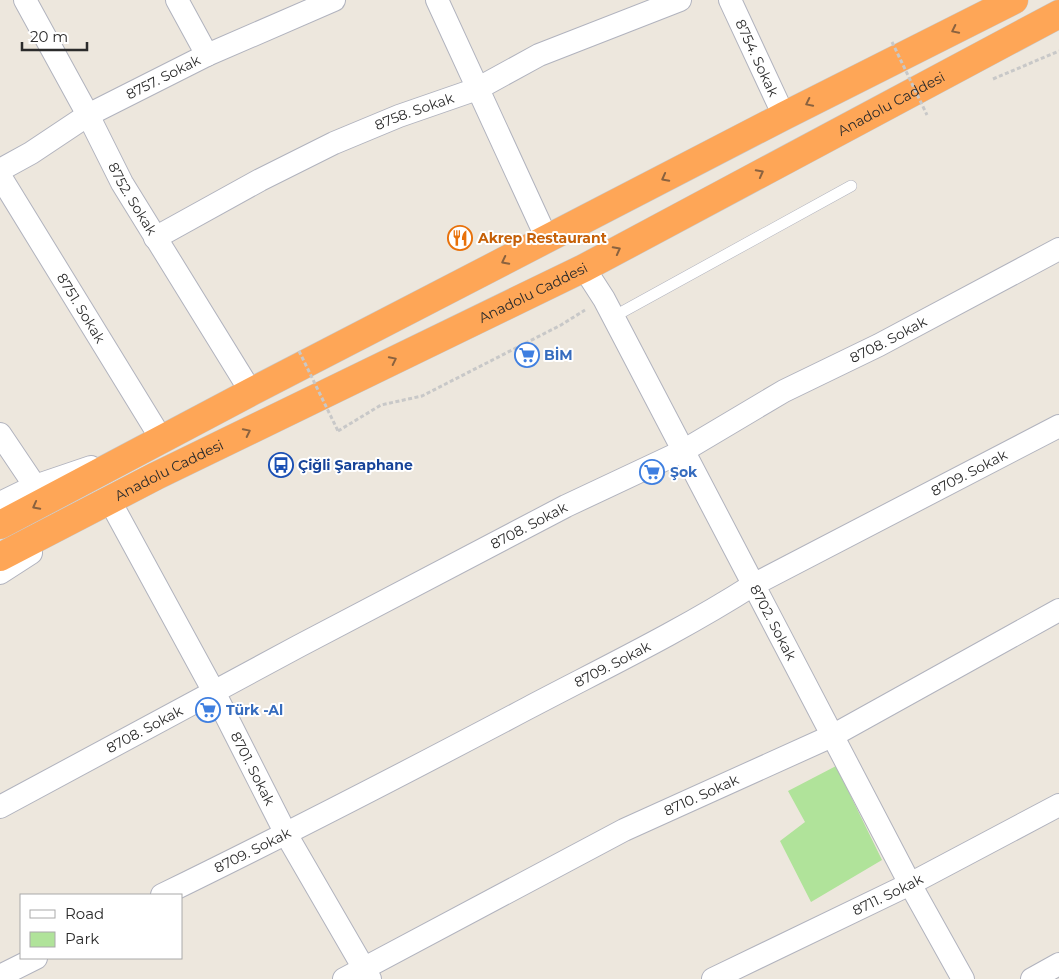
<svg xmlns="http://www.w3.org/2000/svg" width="1059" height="979" font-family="Montserrat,sans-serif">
<rect width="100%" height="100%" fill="#ede7dd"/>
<path fill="#b0e39a" d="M836 766 882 860 811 902 780 841 805 822 788 791Z"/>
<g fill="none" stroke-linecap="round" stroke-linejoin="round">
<defs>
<path id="lane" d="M613 317 851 186"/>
<g id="street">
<path id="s1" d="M25 0 88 115 122 183 251 392"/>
<path d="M177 0 207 55"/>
<path d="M437 0 547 239"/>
<path id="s2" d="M730 0 784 116"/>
<path id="s3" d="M0 170 31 153 88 115 207 55 334 0"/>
<path id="s4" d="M0 176 162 440"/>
<path id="s5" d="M155 238 260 180 334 143 399 116 477 89 539 55 680 0"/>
<path id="s6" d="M584 268 604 299 910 884 963 979"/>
<path d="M0 434 35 486"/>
<path d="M0 503 35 486 91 467"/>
<path id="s7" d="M111 503 214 692 286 834 370 979"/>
<path d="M0 573 31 553"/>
<path id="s8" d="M0 807 299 646 566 506 683 451 784 391 879 345 1059 249"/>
<path id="s9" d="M162 895C285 835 407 772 528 708 604 668 681 631 753 585L1059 426"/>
<path d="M0 976 36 958"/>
<path id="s10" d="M344 979 624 830 832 736 1059 610"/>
<path id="s11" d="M713 979 910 884 1059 805"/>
<path d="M1032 979 1059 964"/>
</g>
<g id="highway">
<path d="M0 525 251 392 784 116 1014 0"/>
<path id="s12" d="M0 557 156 476 584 268 1059 14"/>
</g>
</defs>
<use href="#lane" stroke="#b1b3be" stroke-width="12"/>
<use href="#street" stroke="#b1b3be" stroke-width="24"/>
<use href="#highway" stroke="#c8c8c8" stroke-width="29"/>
<path stroke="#c8c8c8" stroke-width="3" stroke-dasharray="4 2.5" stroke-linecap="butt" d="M993 79 1059 51
M338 431 381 405 422 396 561 325 585 310"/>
<use href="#lane" stroke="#fff" stroke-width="11"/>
<use href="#street" stroke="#fff" stroke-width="22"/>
<use href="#highway" stroke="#fea657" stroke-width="28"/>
<path stroke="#c8c8c8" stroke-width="3" stroke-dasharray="4 2.5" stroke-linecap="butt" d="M892 42 927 115
M299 351 338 431"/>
</g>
<defs><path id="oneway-chevron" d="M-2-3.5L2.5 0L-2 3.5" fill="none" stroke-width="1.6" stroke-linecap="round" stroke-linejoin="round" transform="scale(1.25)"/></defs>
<g stroke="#8a623f">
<use href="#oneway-chevron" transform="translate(955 30) rotate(154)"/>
<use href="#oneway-chevron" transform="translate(809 103) rotate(154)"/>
<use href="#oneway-chevron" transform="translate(760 173) rotate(-28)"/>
<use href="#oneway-chevron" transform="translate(665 178) rotate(152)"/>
<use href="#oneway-chevron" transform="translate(617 250) rotate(-28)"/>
<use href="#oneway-chevron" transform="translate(505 261) rotate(153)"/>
<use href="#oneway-chevron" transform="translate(393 360) rotate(-26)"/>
<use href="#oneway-chevron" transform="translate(247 432) rotate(-26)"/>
<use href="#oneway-chevron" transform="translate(36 506) rotate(152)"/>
</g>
<defs>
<symbol id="restaurant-ring" viewBox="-11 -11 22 22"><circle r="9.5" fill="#fff" stroke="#e8710a" stroke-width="1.5"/><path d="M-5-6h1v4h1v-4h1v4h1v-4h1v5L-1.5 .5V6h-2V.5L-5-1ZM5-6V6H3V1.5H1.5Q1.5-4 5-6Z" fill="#e8710a"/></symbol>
<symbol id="supermarket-ring" viewBox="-11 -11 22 22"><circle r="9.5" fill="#fff" stroke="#3f7fe0" stroke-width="1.5"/><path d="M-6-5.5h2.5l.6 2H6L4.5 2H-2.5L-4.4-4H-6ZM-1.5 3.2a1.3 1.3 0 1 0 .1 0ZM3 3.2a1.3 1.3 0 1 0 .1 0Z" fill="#3f7fe0"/></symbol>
<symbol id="bus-ring" viewBox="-11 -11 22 22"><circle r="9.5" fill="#fff" stroke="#1a4fb4" stroke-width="1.5"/><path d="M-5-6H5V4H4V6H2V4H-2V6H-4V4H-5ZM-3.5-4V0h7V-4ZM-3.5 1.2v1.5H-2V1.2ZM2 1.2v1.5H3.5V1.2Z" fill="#1a4fb4"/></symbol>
</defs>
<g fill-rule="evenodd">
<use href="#restaurant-ring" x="446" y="224" width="28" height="28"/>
<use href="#supermarket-ring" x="513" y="341" width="28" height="28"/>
<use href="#bus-ring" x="267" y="451" width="28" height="28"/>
<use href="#supermarket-ring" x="638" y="458" width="28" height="28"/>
<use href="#supermarket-ring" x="194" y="696" width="28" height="28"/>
</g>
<g text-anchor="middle" stroke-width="4" stroke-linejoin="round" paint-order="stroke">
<g font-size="14" fill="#2b2b2b" stroke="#fff">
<text dy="5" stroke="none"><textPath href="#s2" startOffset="64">8754. Sokak</textPath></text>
<text dy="5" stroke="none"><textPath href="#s3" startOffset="188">8757. Sokak</textPath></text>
<text dy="5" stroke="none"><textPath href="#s12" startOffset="1000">Anadolu Caddesi</textPath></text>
<text dy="5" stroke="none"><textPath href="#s5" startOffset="289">8758. Sokak</textPath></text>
<text dy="5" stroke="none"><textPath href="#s1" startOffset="226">8752. Sokak</textPath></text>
<text dy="5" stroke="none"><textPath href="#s12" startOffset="595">Anadolu Caddesi</textPath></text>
<text dy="5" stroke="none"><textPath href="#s4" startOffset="155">8751. Sokak</textPath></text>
<text dy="5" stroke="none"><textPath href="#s8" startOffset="1004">8708. Sokak</textPath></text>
<text dy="5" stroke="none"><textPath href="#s12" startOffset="190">Anadolu Caddesi</textPath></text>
<text dy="5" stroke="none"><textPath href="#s9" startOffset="911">8709. Sokak</textPath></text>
<text dy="5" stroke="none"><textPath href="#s8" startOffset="599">8708. Sokak</textPath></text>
<text dy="5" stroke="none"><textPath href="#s6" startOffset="402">8702. Sokak</textPath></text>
<text dy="5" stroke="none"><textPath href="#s9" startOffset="506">8709. Sokak</textPath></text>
<text dy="5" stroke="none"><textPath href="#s8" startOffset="164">8708. Sokak</textPath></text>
<text dy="5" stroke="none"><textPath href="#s7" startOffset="301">8701. Sokak</textPath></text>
<text dy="5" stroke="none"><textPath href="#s10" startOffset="402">8710. Sokak</textPath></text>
<text dy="5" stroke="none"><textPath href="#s9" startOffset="101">8709. Sokak</textPath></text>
<text dy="5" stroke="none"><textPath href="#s11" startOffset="194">8711. Sokak</textPath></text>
</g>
<g font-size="14" font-weight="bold" fill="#c56008" stroke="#fff" text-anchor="start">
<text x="478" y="243">Akrep Restaurant</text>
</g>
<g font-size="14" font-weight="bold" fill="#366cbe" stroke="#fff" text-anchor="start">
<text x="544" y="360">BİM</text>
<text x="670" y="477">Şok</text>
<text x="226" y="715">Türk -Al</text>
</g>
<g font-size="14" font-weight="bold" fill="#164399" stroke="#fff" text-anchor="start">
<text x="298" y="470">Çiğli Şaraphane</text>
</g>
</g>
<rect x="20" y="894" width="162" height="65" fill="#ffffff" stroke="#aaaaaa"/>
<rect x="30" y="910" width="25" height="8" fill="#ffffff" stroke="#aaaaaa"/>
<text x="65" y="919" font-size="15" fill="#2b2b2b">Road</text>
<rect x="30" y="932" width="25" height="15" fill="#b0e39a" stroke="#aaaaaa"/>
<text x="65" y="944" font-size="15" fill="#2b2b2b">Park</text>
<path d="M22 42v8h65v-8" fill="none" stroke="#2b2b2b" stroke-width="2.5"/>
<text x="30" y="42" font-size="15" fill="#2b2b2b" stroke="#ffffff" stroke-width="4" paint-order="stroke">20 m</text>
</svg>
